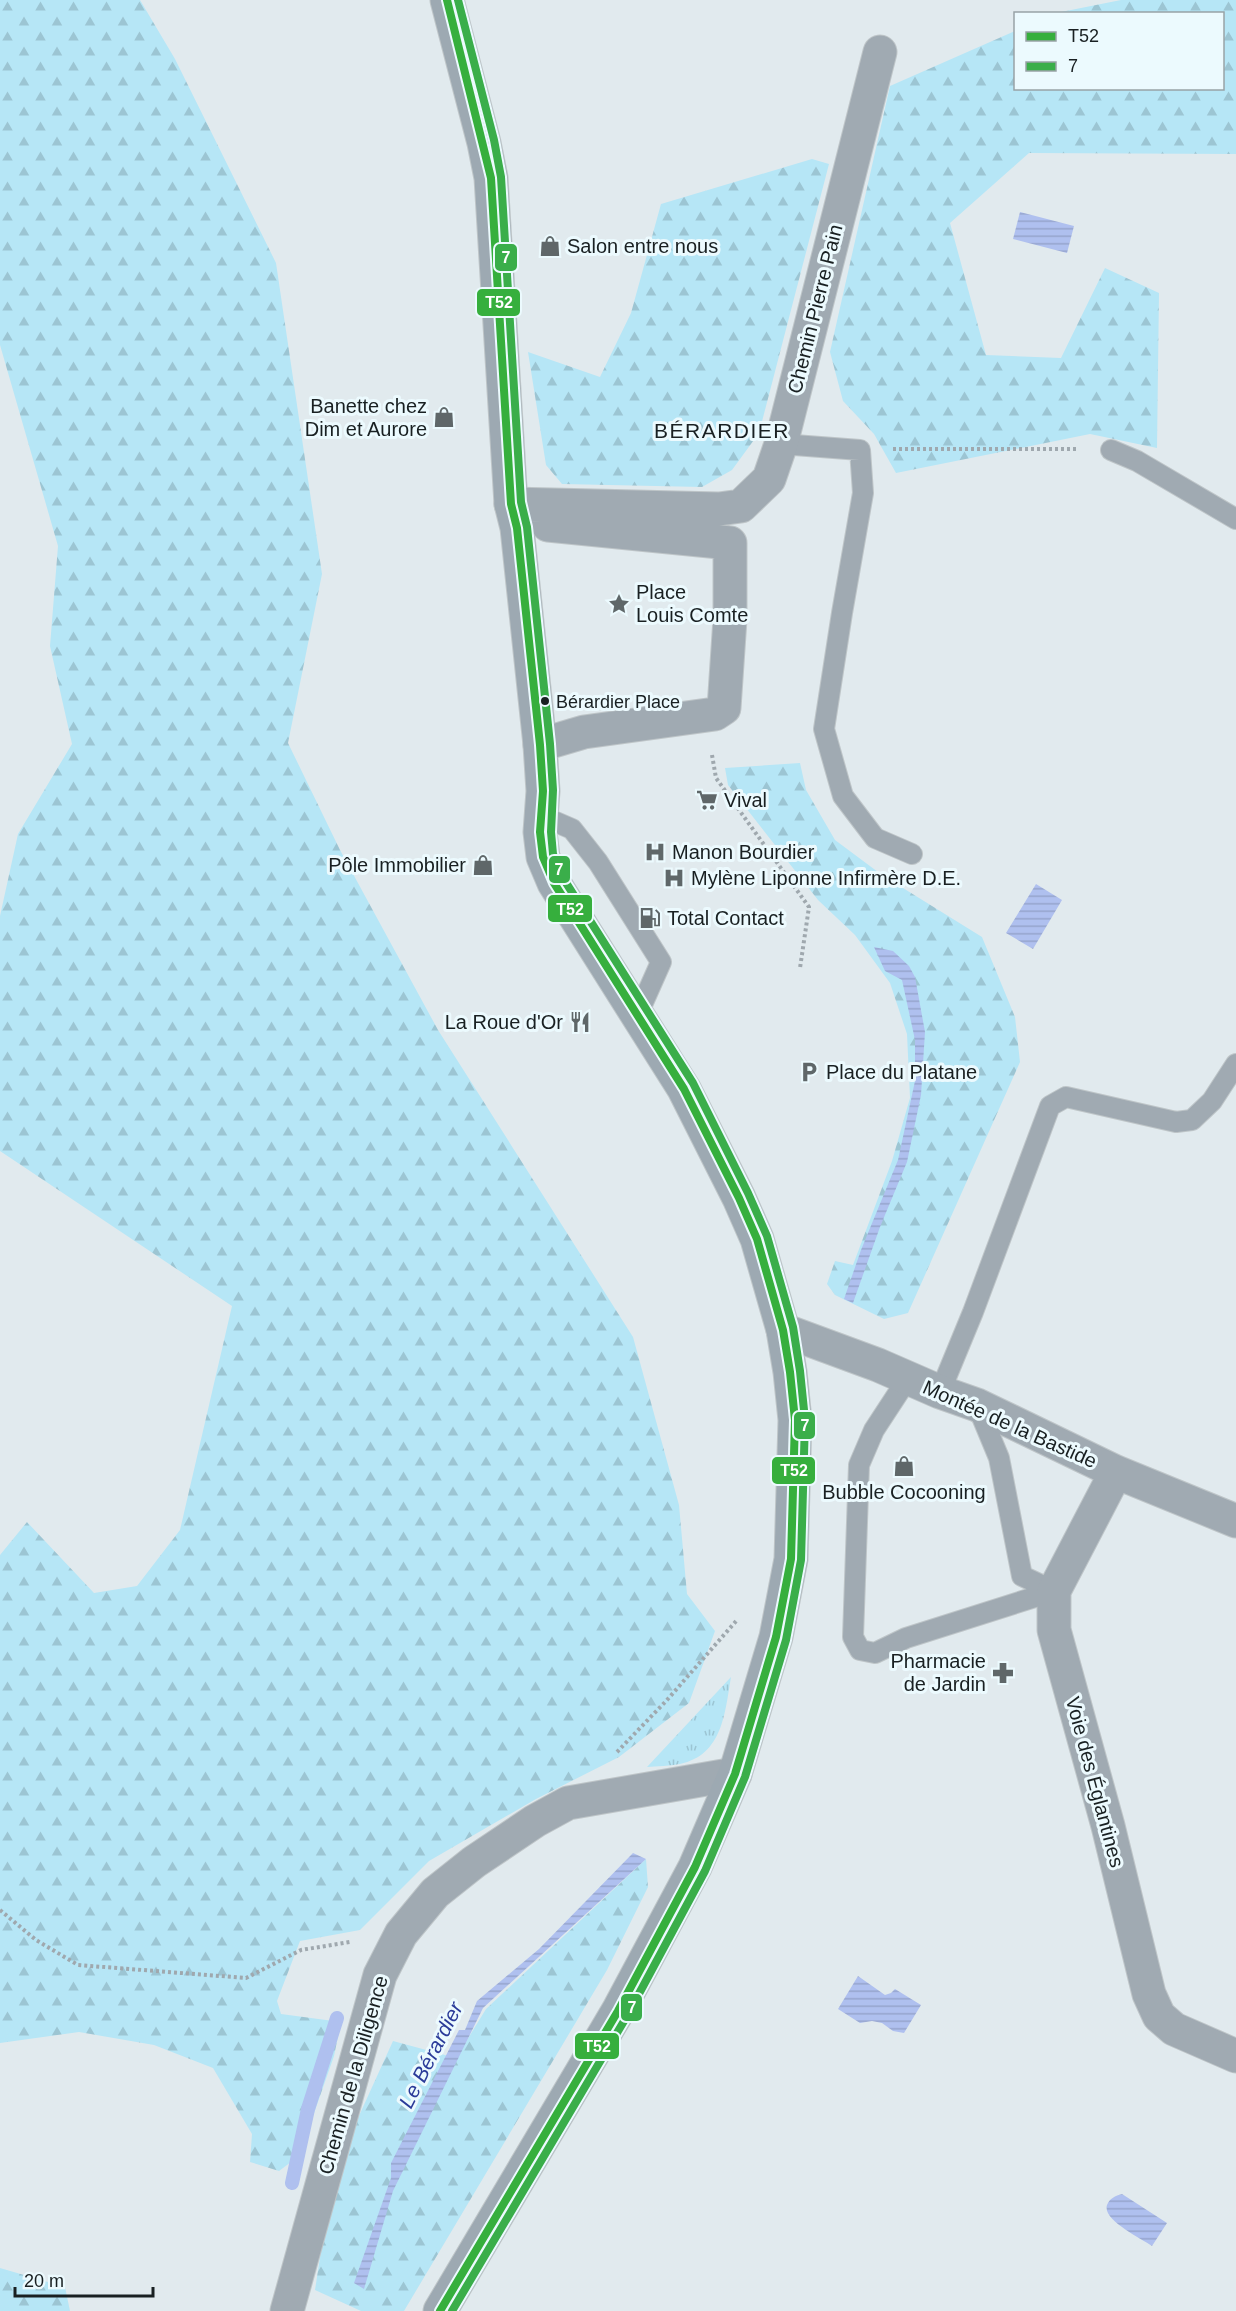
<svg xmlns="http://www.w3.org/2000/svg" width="1236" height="2311" font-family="Arial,sans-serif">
<defs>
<pattern id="grass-tufts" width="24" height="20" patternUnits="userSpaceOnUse" patternTransform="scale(1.5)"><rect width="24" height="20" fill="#b6e6f6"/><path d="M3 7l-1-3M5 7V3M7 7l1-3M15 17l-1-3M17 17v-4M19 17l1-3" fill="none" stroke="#9cc5d3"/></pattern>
<pattern id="forest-firs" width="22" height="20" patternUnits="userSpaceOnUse" patternTransform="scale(1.5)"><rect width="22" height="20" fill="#b6e6f6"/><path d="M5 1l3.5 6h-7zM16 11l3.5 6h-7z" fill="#9cc5d3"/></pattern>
<pattern id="water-rules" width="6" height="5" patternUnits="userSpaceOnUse" patternTransform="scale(1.5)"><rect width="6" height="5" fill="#afc0ef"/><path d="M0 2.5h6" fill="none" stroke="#96a5cd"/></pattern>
</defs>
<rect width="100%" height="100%" fill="#e1eaee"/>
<path fill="url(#grass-tufts)" d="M731 1677C725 1712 723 1755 680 1764 669 1766 657 1766 647 1767Z"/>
<path fill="url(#forest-firs)" d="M0 0H140L175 59 276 263 322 574 288 743 340 850 438 1030 633 1337 679 1505 687 1594 715 1631 689 1703 619 1757 536 1799 429 1861 360 1930 300 1941 277 2001 281 2014 341 2022 334 2056 299 2156 279 2171 250 2162 252 2134 213 2068 154 2045 79 2032 0 2043V1555L27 1522 94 1593 137 1586 180 1530 232 1306 0 1151V916L18 834 72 744 50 646 58 546 0 345Z
M1121 0H1236V154L1029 153 950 223 986 355 1061 358 1105 268 1159 293 1157 448 1090 434 896 473 874 434 843 401 830 352 890 86 1015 31 1016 88H1222V14L1056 13Z
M812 159 829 164 759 433 732 470 702 487 562 484 546 465 528 352 600 377 631 313 661 204Z
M800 763 806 790 835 840 882 875 982 937 1015 1017 1020 1062 908 1313 884 1319 835 1295 827 1284 835 1261 853 1265 892 1161 910 1098 907 1034 890 983 855 935 818 900 728 785 725 768Z
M646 1859 648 1887 607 1970 404 2311H361L315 2290 333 2173 393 2041 456 2058 486 2009Z
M0 2268 65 2287 70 2311H0Z"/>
<path fill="url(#water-rules)" d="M1020 212 1074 226 1067 253 1013 239Z
M1036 884 1062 900 1033 949 1006 933Z
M874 947 893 951 909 966 915 977 925 1032 921 1095 907 1162 880 1227 853 1303 844 1299 861 1250 898 1160 915 1081V1040L902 980 885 971Z
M633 1853 646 1859 483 2008 393 2191 364 2289 354 2283 391 2178V2163L459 2030H465L477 2001 539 1949Z
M858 1976 885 1995 891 1993 895 1989 921 2005 904 2033 893 2031 882 2023 872 2021 860 2023 838 2009Z
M1122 2194 1167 2223 1152 2246C1141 2238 1102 2220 1107 2205 1110 2198 1115 2196 1122 2194Z"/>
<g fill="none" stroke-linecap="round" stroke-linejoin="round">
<path stroke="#afc0ef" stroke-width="14" d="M292 2183 308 2109 337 2018"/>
<defs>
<path id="service" d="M781 444 860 450 863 493 842 613 824 729 843 796 875 838 912 854
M1111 450 1137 461 1236 519
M542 816 572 829 598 862 661 962 637 1016
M908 1378 874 1430 859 1465 853 1637 860 1650 875 1653 906 1638 1054 1591
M940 1392 973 1312 1050 1106 1066 1097 1176 1122 1192 1120 1212 1101 1236 1064
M977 1405 999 1458 1022 1576 1054 1591"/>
<path id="minor" d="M511 504 719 509 741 506 769 479 781 444 880 52
M540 745 584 732 715 714 724 708 730 619V543L548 525
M783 1330 878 1365 940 1392 977 1405 1116 1472 1236 1521
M1116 1472 1054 1591V1630L1108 1826 1149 1994 1159 2016 1174 2029 1236 2056
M287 2311 380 1975 401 1934 435 1893 474 1862 535 1821 568 1803 735 1774"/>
<path id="secondary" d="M440 2311 618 2011 695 1867 735 1774 776 1637 791 1559 795 1420 790 1372 783 1330 757 1239 739 1198 684 1089 554 883 543 857 540 832 543 791 540 745 517 528 511 504 491 178 484 143 447 0"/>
</defs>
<use href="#service" stroke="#bec5c8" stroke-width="22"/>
<use href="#minor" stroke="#bec5c8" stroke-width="35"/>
<use href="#secondary" stroke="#bec5c8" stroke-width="35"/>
<path stroke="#9fa8ae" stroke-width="4" stroke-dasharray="3 3" stroke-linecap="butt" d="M893 449H1078
M712 755 716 778 809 907 800 968
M617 1752 667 1700 737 1620
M0 1910 36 1940 78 1965 246 1978 301 1950 350 1942"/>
<use href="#service" stroke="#a0aab2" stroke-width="20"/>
<use href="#minor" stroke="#a0aab2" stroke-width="33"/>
<use href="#secondary" stroke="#9da9b2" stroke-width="33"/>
<defs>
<path id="bus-1" d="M440 2311 618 2011 695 1867 735 1774 776 1637 791 1559 795 1420 790 1372 783 1330 757 1239 739 1198 684 1089 554 883 543 857 540 832 543 791 540 745 517 528 511 504 491 178 447 0"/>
<path id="bus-2" d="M452 2311 627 2016 705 1871 745 1777 786 1640 801 1560 805 1420 800 1371 793 1327 767 1236 748 1193 693 1083 563 878 553 854 551 832 553 790 550 744 527 527 521 502 501 177 494 140 458 0"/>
</defs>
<use href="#bus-1" stroke="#ecfafe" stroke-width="12"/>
<use href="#bus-2" stroke="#ecfafe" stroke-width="12"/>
<use href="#bus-1" stroke="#36af3d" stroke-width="8"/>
<use href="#bus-2" stroke="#3aae4a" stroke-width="8"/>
</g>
<defs>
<symbol id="shop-bare" viewBox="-9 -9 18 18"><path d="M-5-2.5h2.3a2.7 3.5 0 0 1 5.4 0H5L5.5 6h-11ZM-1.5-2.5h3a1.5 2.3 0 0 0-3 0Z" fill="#5f6769" stroke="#ecfafe" stroke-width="2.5" paint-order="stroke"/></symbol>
<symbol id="sight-bare" viewBox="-9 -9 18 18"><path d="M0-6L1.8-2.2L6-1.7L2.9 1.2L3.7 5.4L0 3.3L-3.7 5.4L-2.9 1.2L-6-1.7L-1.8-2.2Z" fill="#5f6769" stroke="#ecfafe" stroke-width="2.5" paint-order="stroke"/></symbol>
<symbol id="supermarket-bare" viewBox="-9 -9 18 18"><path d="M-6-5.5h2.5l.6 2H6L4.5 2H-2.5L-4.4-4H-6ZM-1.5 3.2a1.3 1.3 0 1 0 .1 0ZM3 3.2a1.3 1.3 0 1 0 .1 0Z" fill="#5f6769" stroke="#ecfafe" stroke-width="2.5" paint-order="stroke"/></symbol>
<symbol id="hospital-bare" viewBox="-9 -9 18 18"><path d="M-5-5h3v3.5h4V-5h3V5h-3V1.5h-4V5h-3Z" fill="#5f6769" stroke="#ecfafe" stroke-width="2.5" paint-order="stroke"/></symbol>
<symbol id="fuel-bare" viewBox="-9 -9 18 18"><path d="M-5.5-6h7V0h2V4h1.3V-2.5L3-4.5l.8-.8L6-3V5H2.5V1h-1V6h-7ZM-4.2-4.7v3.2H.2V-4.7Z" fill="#5f6769" stroke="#ecfafe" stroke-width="2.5" paint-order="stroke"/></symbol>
<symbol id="restaurant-bare" viewBox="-9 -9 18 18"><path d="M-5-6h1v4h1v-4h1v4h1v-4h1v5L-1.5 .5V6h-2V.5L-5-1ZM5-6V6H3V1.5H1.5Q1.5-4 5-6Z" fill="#5f6769" stroke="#ecfafe" stroke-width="2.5" paint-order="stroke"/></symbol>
<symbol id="parking-bare" viewBox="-9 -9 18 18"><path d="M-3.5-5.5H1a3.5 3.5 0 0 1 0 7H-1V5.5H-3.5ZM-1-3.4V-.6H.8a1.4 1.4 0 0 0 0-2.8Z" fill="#5f6769" stroke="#ecfafe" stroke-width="2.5" paint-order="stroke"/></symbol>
<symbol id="pharmacy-bare" viewBox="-9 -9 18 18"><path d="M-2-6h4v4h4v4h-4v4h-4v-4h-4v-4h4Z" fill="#5f6769" stroke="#ecfafe" stroke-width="2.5" paint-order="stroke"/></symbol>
</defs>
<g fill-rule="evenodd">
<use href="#shop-bare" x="535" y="231" width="30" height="30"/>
<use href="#shop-bare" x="429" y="402" width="30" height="30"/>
<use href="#sight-bare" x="604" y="589" width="30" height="30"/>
<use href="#supermarket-bare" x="692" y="785" width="30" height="30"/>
<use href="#hospital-bare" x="640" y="837" width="30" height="30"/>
<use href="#shop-bare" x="468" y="850" width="30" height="30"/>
<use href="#hospital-bare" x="659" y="863" width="30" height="30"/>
<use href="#fuel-bare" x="635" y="903" width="30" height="30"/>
<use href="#restaurant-bare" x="565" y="1007" width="30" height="30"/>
<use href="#parking-bare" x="794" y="1057" width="30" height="30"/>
<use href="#shop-bare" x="889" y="1451" width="30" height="30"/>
<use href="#pharmacy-bare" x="988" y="1658" width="30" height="30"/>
</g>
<circle fill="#192022" stroke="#ecfafe" stroke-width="2" cx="545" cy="701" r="5"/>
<g text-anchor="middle" stroke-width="6" stroke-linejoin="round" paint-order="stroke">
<g font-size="18" fill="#192022" stroke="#ecfafe" text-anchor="start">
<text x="556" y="708">Bérardier Place</text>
</g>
<g font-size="20" fill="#192022" stroke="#ecfafe" text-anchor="start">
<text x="567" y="253">Salon entre nous</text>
<text x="427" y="413" text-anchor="end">Banette chez<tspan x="427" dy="23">Dim et Aurore</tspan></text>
<text x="636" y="599">Place<tspan x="636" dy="23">Louis Comte</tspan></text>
<text x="724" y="807">Vival</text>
<text x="672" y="859">Manon Bourdier</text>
<text x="466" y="872" text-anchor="end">Pôle Immobilier</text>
<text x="691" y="885">Mylène Liponne Infirmère D.E.</text>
<text x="667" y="925">Total Contact</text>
<text x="563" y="1029" text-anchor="end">La Roue d'Or</text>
<text x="826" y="1079">Place du Platane</text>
<text x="904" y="1499" text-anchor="middle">Bubble Cocooning</text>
<text x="986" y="1668" text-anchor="end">Pharmacie<tspan x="986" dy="23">de Jardin</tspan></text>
</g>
<g font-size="20" fill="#192022" stroke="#ecfafe">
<text transform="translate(815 309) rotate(-76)" y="7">Chemin Pierre Pain</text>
<text transform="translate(1010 1424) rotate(24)" y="7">Montée de la Bastide</text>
<text transform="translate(1095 1782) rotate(75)" y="7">Voie des Églantines</text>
<text transform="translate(353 2075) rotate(-74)" y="7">Chemin de la Diligence</text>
</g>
<g font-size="21" letter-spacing="1.5" fill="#192022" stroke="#ecfafe">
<text x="722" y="438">BÉRARDIER</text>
</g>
<g font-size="21" font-style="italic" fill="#2b3b99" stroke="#ecfafe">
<text transform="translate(431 2055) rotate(-63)" y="7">Le Bérardier</text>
</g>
</g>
<g stroke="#ecfafe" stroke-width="2">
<rect x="494" y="243" width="24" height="29" rx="6" fill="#3aae4a"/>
<rect x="476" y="288" width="45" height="29" rx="6" fill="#36af3d"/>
<rect x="548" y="855" width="23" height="29" rx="6" fill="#3aae4a"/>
<rect x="547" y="894" width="46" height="29" rx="6" fill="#36af3d"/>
<rect x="793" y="1411" width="23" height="29" rx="6" fill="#3aae4a"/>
<rect x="771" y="1456" width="45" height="29" rx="6" fill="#36af3d"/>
<rect x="620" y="1993" width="23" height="29" rx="6" fill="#3aae4a"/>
<rect x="574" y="2032" width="46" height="28" rx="6" fill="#36af3d"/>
</g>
<g font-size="16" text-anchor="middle" font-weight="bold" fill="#fff">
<text x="506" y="263">7</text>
<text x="499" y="308">T52</text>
<text x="559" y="875">7</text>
<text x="570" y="915">T52</text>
<text x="805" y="1431">7</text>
<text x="794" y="1476">T52</text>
<text x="632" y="2013">7</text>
<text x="597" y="2052">T52</text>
</g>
<rect x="1014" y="12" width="210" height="78" fill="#ecfafe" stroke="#98a3a6" stroke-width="1.5"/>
<rect x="1026" y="32" width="30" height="9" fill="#36af3d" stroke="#98a3a6" stroke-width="1.5"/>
<text x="1068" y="42" font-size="18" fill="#192022">T52</text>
<rect x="1026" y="62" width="30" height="9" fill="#3aae4a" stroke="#98a3a6" stroke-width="1.5"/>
<text x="1068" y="72" font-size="18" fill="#192022">7</text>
<path d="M15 2287v9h138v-9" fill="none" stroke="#192022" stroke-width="3"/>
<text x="24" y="2287" font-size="18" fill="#192022" stroke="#ecfafe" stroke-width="4.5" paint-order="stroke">20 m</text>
</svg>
